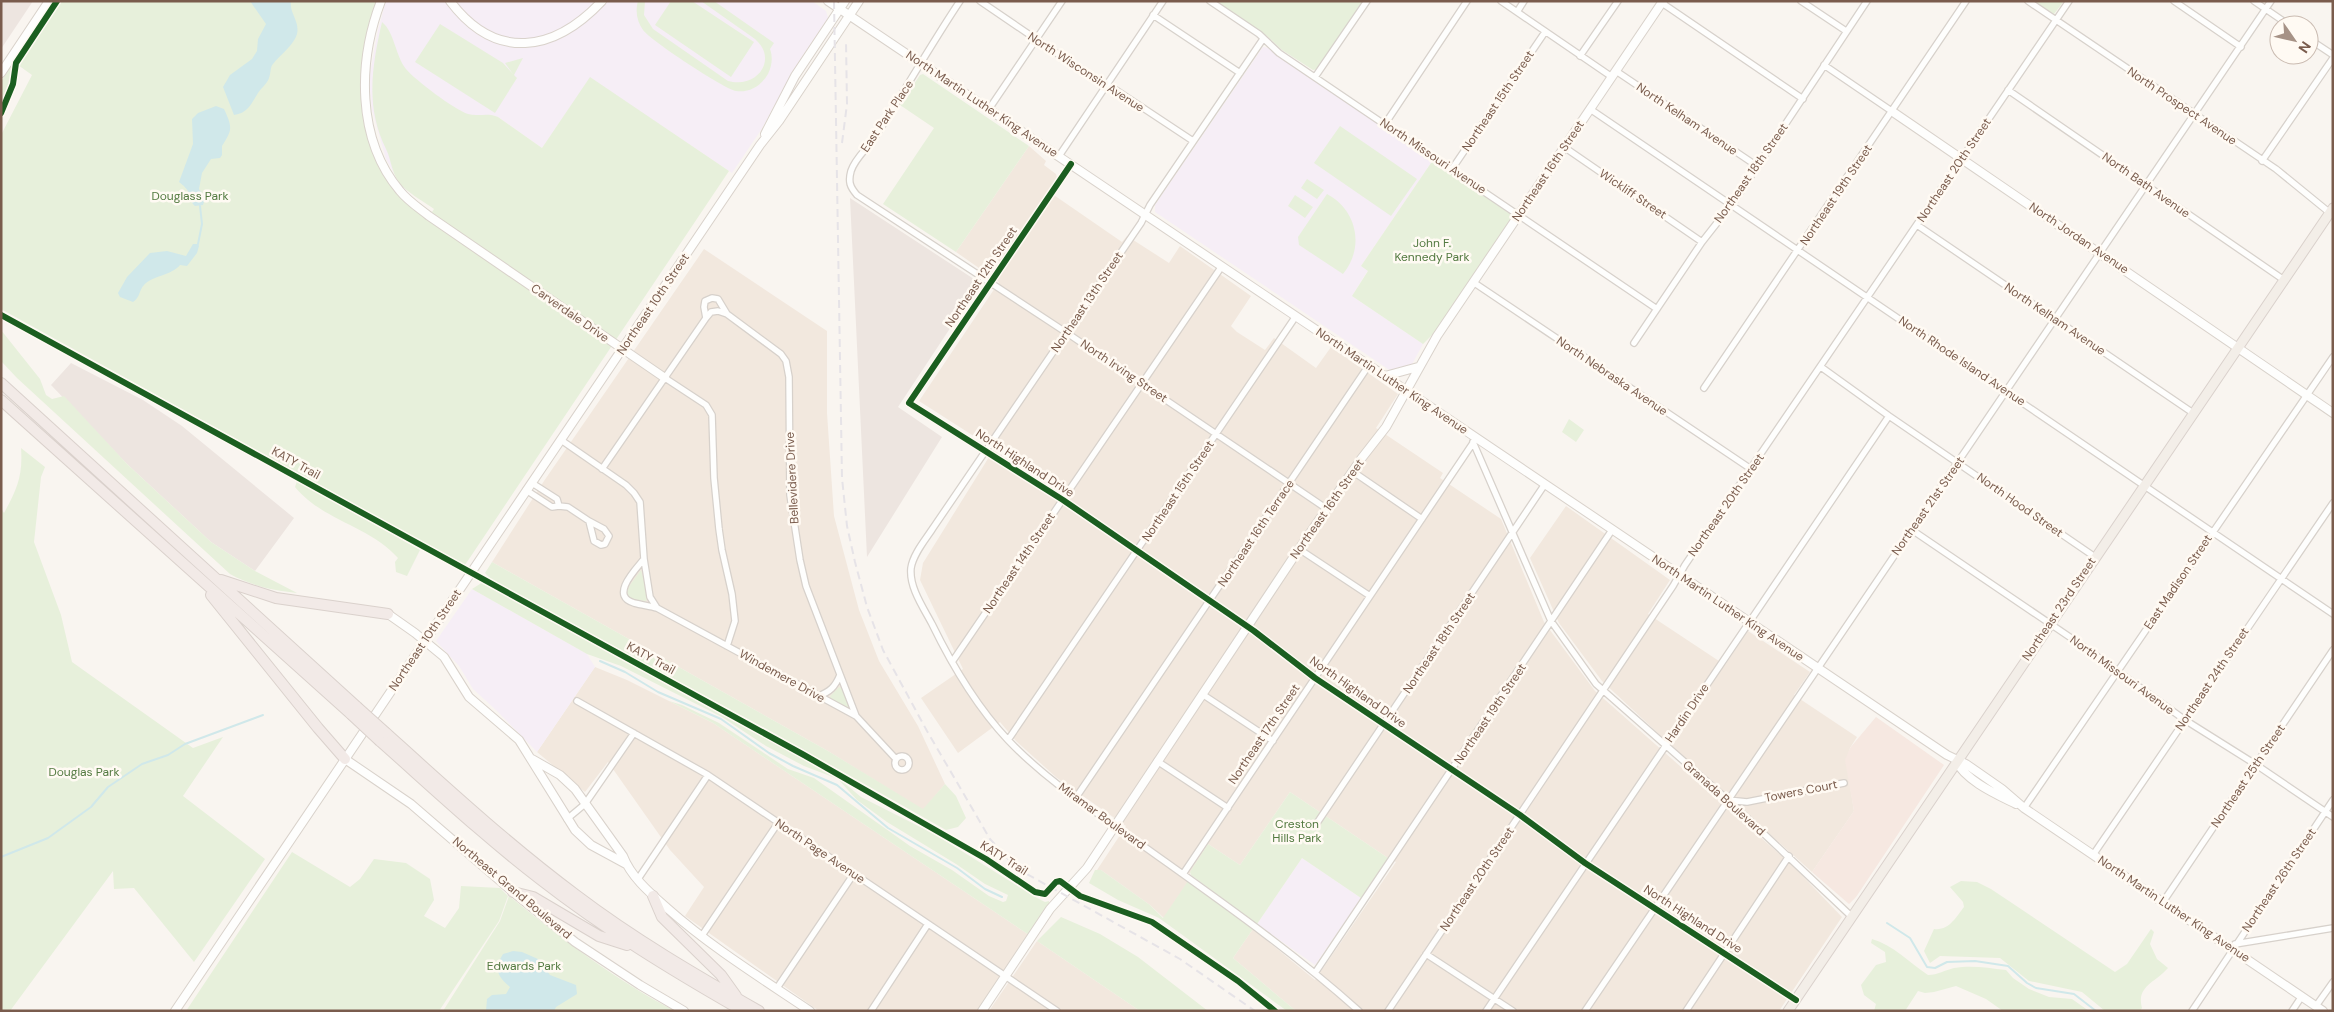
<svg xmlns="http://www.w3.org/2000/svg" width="2334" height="1012" font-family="'DM Sans',sans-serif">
<rect width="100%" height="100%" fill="#f9f5f0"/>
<path fill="#f2e8de" d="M1029 146 1046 161 1044 165 1056 174 1057 178 1048 191 1122 242 1127 236 1169 263 1180 246 1251 296 1231 326 1237 332 1265 350 1274 338 1316 368 1331 347 1398 394 1376 428 1443 473 1440 478 1501 519 1544 622 1595 691 1792 865 1842 917 1779 1011H1296L1233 958 1253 929 1315 980 1396 862 1388 858 1290 792 1240 865 1208 844 1190 873 1188 882 1164 918 1150 905 1101 870H1097L1126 826 1057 778 1016 741 1000 722 958 753 921 698 963 669 920 580 923 563 994 449 919 401 999 282 956 252Z
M704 249 827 331V413L834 516 859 610 879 661 918 726 945 784 923 810 828 751 492 562 544 481Z
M1566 506 1670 580 1648 614 1725 665 1748 631 1810 672 1794 695 1857 737 1850 748 1846 760 1854 811 1812 872 1661 736 1602 681 1559 623 1530 558Z
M595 667 627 680 713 723 1029 935 978 1011H819L685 916 704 887 670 850 608 762 585 792 537 752Z
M1037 941 1140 1011H989Z"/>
<path fill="#f6e8e1" d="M1876 717 1944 765 1856 897 1849 904 1812 872 1854 811 1845 760 1850 748Z"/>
<path fill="#ede5e0" d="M1 1H33L1 49Z
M850 198 980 283 898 407 942 437 867 557Z
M71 363 143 400 182 426 294 518 255 571 211 542 127 464 51 385Z"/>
<path fill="#f6eef6" d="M386 1H812L826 11 828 18 796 66 761 130 732 173 590 78 542 148 498 117 435 209 402 187 386 159 372 110 369 79 378 30Z
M1263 47 1268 48 1433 160 1361 266 1368 270 1352 296 1423 344 1411 366 1391 371 1388 369 1155 212V205Z
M472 589 587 654 595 667 537 752 497 711 473 689 459 666 436 641Z
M1302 858 1361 898 1315 965 1257 924Z"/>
<path fill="#e7f0db" d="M61 1H378C371 26 363 50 361 76 358 101 374 166 391 186 401 199 414 208 428 218L434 209C424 202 412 195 403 187 391 175 392 161 386 149 365 107 372 66 382 22 395 33 395 55 406 69 415 80 455 110 468 114 478 117 488 112 498 117L542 148 590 77 729 171 465 565 1 309V135L32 75 18 65Z
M638 1H645L644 15 653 29 728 81C756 89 779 60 755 39L701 1H714L774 43 770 49C773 57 772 66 768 74 761 86 749 93 736 91 724 89 650 40 643 30 637 21 635 12 638 1Z
M671 1H692L754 42 731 77 655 25Z
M1216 1H1364L1318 69 1313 70 1282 50 1267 36Z
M2034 1H2064L2054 14Z
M440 24 503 63 513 74 505 63 523 58 514 75 517 78 495 113 415 62Z
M13 63 9 93 1 108V82Z
M923 74 1029 146 956 252 883 204 934 128 900 105 920 75Z
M1340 126 1417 179 1391 216 1314 163Z
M1433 160 1513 216 1435 332 1423 344 1352 296 1368 271 1361 266Z
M1307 179 1324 190 1317 199 1301 188Z
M1327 194C1357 210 1365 247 1343 274L1299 245 1298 237Z
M1295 195 1313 207 1305 218 1288 206Z
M1 330 40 379 46 395 52 399 64 396 127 464 211 542 255 571 297 593C272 590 252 586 230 574L17 378 1 361Z
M1569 419 1584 430 1576 442 1562 432Z
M21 448 45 467 41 477 34 542 61 615 72 662 193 748 223 737 183 796 265 859 194 962 134 888 114 889 113 871 10 1011H1V508L4 513C17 489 23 476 21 448Z
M297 481 420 550 407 576 396 572 395 562 398 558C370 526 323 521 295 487Z
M492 562 828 751 923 809 945 784 956 796 966 818 958 827 946 830 783 738 492 580 485 573Z
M641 570 648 597 646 601 630 599 627 592 630 585Z
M483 582 836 776 861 797 936 835 1037 898 1045 902 1049 901V906L1029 935 713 723 669 701 682 705 719 723 788 769 814 778 910 846 952 870 989 896 1003 902 1006 901 1008 895 985 884 956 864 887 822 857 800 838 779 804 766 766 746 722 717 621 666 587 654 472 589Z
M839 687 843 689 850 709 831 700 830 696Z
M1290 792 1388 858 1361 898 1302 858 1257 924 1191 875 1190 872 1208 844 1240 865Z
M292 852 350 887 360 879 374 859 406 863 430 879 434 900 424 916 445 928 459 908 461 886 500 888 508 896 499 921 439 1011H186Z
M1095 870H1101L1150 905 1163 918 1188 881 1253 929 1233 958 1296 1011H1287L1159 918 1118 900 1089 883Z
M1961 881 1977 882 1991 889 2115 972 2127 964 2151 929 2154 932 2150 944 2157 959 2168 968C2155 983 2136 986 2142 1008L2140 1011H2105L2082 992 2029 981 2000 958 1940 956 1930 963 1924 951 1934 929C1949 931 1956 917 1964 907L1963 902 1950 887Z
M509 896C561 938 615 980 675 1011H443L500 921Z
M1061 917 1100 934 1138 957 1208 1011H1140L1037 941Z
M1872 939C1893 945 1910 963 1928 975 1938 975 1945 970 1954 968 1972 965 1988 968 2006 970L2013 978 2029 989 2049 997 2072 999 2089 1011H2003L1986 999 1956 986 1934 992 1925 993 1918 991 1905 1011H1874L1876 1004 1864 995 1861 985 1876 965 1886 962 1885 952 1871 943Z"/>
<path fill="#d0e8ea" d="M250 1H291C289 13 300 21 297 34 294 45 280 55 273 64 270 67 271 73 269 78 267 84 261 88 258 93 251 104 248 113 234 115L223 87 230 75 252 59 257 51 258 39 266 24Z
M216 106 224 109C233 128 232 130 222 146V155L220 158 211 159 202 173 199 189 205 198 203 205 195 206C186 197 195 194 179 182L193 144 192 119 198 113Z
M193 244H198L199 246 197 253 187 266 180 265C171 276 153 275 144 285 139 290 140 298 133 302L120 297 118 293 127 277 150 253 167 251 186 256Z
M513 951 522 952 538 959 550 975 576 985 577 994 556 1007 554 1011H486L487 999 492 995 506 994 510 987C497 977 494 968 503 954Z"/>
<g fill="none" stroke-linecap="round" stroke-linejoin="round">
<path stroke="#d0e8ea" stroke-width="2" d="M198 244 202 224 200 206
M600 661 625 672 658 692 721 719 769 753 793 766 837 785 888 828 957 868 985 889 1002 897
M1 857 48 838 91 807 108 787 142 764 168 755 185 744 263 715
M1887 923 1910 938 1927 967 1935 968 1947 962 1975 961 2008 966 2027 983 2036 988 2074 994 2096 1011"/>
<defs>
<path id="street" d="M960 1C930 46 904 92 875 137 868 148 855 158 851 171 848 182 850 187 857 195L1067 333 1327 509
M980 1 1099 82 1113 88 1193 141
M1210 1 1259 34 1279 53 1657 309
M1501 1 1612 77
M1801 1 1846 31
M2028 1 2276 169 2330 213
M2174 1 2241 47
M2254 1 2289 25
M1662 3 1803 99
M1517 12 1524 1
M1153 15 1240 73
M1263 39 1150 205 1141 223 933 528C926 539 913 554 911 568 909 587 923 607 932 624 952 665 977 707 1008 740 1048 782 1096 812 1142 845 1216 898 1291 950 1359 1011
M2309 39 2333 55
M1580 56 1618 1
M1824 65 1893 112
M1616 71 1757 166
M1315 77 1367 1
M2008 90 2284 280
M989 109 1062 1
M1590 109 2333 614
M1385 124 1467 1
M1564 147 1702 242
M1059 156 1163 1
M2262 161 2333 58
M1071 164 909 403 1063 500 1254 631 1315 678 1520 815 1585 863 1796 1000
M1452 169 1545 32
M1917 225 2193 413
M1473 282 1751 469
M706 318 711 312 718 311 727 314
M1634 343 1702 242 1735 200 1867 1
M1821 367 1889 416 2095 557
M665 378 706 405 712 415 714 478 719 529 722 550 732 594 735 621 727 646
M1704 388 1966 1
M561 440 626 485 634 493 640 502 644 559C636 569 609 596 634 603 642 605 649 606 657 608L856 716 896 759
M1473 442 1551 621 1596 684 1728 800 1851 916
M602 469 706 318 704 307 705 301 712 298 718 299 727 314 781 354 786 361 789 377 790 495 800 560 806 586 856 716
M1352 471 1422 519
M526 490 552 507 559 506 557 499 532 483
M559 506 568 507 589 521 594 541 601 545 605 544 609 536 604 529 589 521
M1912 530 2077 642 2185 720 2255 764 2333 817
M1299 549 1370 596
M644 559 650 597 657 608
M952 662 1222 266
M1202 694 1273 741
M818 696C830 692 835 687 840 675
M577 701 708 775 1057 1011
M1008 740 1296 316
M895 763a7 7 0 1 1 14 0a7 7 0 1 1-14 0Z
M1157 761 1228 808
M1075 799 1369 365
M1728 800 1747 802 1844 783
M2024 808 2333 357
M567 819 585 804 634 733
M1315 826 1545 484
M2093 855 2333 503
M1183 874 1475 440
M638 879 708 775
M2163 902 2333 650
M701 937 778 823
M2235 944 2333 928
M1426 954 1513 1011
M1315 973 1612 530
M777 988 853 875
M2316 1006 2333 982
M871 1011 928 924
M1388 1011 1673 586 1685 565 2069 1
M1486 1011 1889 416
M1585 1011 2271 1
M1686 1011 1789 856
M2192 1011 2333 800
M2292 1011 2302 996"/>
<path id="secondary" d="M381 1C358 61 356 139 400 191 408 201 419 208 429 216L665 378
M450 1C496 62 554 52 602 1
M828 1 1947 755 1966 764 2002 789 2024 808 2323 1011
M1 73 49 1
M1893 112 2333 413
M765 134 795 76 845 1
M1385 376 1418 367
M388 614 415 633 444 657 469 697 519 740 575 830 591 845 626 864
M345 759 411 804 513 892 575 942 640 985 684 1011
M532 759 560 775 575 789 623 856C631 877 650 893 667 908 711 947 761 978 810 1011
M1956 761C1966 781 1996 794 2016 804
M175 1011 760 145 779 121 859 1
M982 1011 1050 909 1087 868 1299 549 1361 459 1386 427 1437 336 1663 1"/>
<path id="primary" d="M1788 1011 2333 208"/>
<path id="highway" d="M1 383 357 707
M1 400 351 714
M221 580 276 598 388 614
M211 595 318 728 345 759
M386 733C448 789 509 845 576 895 634 939 696 975 759 1011
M380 741C433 788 484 836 540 879 604 929 673 971 743 1011
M513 892 533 897 599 936 627 945
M653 896 662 917 721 975 736 996"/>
</defs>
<use href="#street" stroke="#d7d1cb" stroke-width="8"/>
<use href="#secondary" stroke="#d9d2cb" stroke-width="10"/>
<use href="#primary" stroke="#dad1cc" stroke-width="11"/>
<use href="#highway" stroke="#dad1cc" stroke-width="12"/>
<use href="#street" stroke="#fefefd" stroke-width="5.5"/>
<use href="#secondary" stroke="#fefefd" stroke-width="8"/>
<use href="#primary" stroke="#f3eee8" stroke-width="9"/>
<use href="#highway" stroke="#f2eae7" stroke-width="10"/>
<path stroke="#e6e3e7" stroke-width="2" stroke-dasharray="8 5" stroke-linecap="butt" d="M834 1 842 478 847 526 855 562 867 607 883 650 927 731 990 839 1010 861 1025 873 1180 959 1255 1011
M842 143 847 104 846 42"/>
<defs>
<path id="highway-bridge" d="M357 707 386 733
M351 714 380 741"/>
</defs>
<use href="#highway-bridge" stroke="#dad1cc" stroke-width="12" stroke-linecap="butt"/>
<use href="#highway-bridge" stroke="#f2eae7" stroke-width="10"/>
<defs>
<path id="cycleway" d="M1 113 13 84 16 63 57 1
M1071 164 909 403 1063 500 1254 631 1315 678 1520 815 1585 863 1796 1000
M1 315 804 755 986 859 1035 892 1045 894 1056 882 1060 881 1080 896 1152 922 1238 981 1275 1011"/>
</defs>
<use href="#cycleway" stroke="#fffaf3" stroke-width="9"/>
<use href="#cycleway" stroke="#1b5e20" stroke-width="6"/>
</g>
<g text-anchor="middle" stroke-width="5" stroke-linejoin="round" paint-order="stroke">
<g font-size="12" fill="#7a5c4d" stroke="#fffaf3">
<text transform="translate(1086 72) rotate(33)" y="4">North Wisconsin Avenue</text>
<text transform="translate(1498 101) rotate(-56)" y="4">Northeast 15th Street</text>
<text transform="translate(982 104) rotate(34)" y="4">North Martin Luther King Avenue</text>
<text transform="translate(2182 106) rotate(34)" y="4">North Prospect Avenue</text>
<text transform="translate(887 116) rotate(-56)" y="4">East Park Place</text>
<text transform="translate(1687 119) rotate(34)" y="4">North Kelham Avenue</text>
<text transform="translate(1433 156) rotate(34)" y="4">North Missouri Avenue</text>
<text transform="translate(1954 170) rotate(-56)" y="4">Northeast 20th Street</text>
<text transform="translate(1548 171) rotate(-56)" y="4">Northeast 16th Street</text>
<text transform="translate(1751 173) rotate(-55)" y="4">Northeast 18th Street</text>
<text transform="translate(2146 185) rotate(35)" y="4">North Bath Avenue</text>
<text transform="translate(1633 194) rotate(34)" y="4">Wickliff Street</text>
<text transform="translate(1836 195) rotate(-56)" y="4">Northeast 19th Street</text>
<text transform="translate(2079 238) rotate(34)" y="4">North Jordan Avenue</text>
<text transform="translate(981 277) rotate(-56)" y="4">Northeast 12th Street</text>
<text transform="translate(1087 302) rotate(-56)" y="4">Northeast 13th Street</text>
<text transform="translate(653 304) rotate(-56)" y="4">Northeast 10th Street</text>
<text transform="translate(570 313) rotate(35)" y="4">Carverdale Drive</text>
<text transform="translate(2055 319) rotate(34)" y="4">North Kelham Avenue</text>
<text transform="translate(1962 361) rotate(34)" y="4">North Rhode Island Avenue</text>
<text transform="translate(1124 371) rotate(34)" y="4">North Irving Street</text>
<text transform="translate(1612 376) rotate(34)" y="4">North Nebraska Avenue</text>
<text transform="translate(1392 381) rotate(34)" y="4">North Martin Luther King Avenue</text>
<text transform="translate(296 463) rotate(29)" y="4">KATY Trail</text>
<text transform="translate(1025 463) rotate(33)" y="4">North Highland Drive</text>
<text transform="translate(792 478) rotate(-93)" y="4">Bellevidere Drive</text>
<text transform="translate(1178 491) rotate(-56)" y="4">Northeast 15th Street</text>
<text transform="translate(1726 505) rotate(-55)" y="4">Northeast 20th Street</text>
<text transform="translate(2020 505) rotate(35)" y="4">North Hood Street</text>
<text transform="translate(1928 506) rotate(-55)" y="4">Northeast 21st Street</text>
<text transform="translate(1327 509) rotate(-55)" y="4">Northeast 16th Street</text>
<text transform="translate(1256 533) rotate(-56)" y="4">Northeast 16th Terrace</text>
<text transform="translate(1019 563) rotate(-56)" y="4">Northeast 14th Street</text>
<text transform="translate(2178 582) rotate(-56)" y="4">East Madison Street</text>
<text transform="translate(1728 608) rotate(34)" y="4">North Martin Luther King Avenue</text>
<text transform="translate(2059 609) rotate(-56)" y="4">Northeast 23rd Street</text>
<text transform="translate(425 640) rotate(-56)" y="4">Northeast 10th Street</text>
<text transform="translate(1439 643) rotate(-56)" y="4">Northeast 18th Street</text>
<text transform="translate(651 658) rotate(29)" y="4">KATY Trail</text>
<text transform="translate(2122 675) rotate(36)" y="4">North Missouri Avenue</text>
<text transform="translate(782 676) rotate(29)" y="4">Windemere Drive</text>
<text transform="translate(2212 679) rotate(-56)" y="4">Northeast 24th Street</text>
<text transform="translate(1358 692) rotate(35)" y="4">North Highland Drive</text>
<text transform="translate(1687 713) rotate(-56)" y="4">Hardin Drive</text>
<text transform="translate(1490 714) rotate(-56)" y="4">Northeast 19th Street</text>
<text transform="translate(1264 734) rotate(-56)" y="4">Northeast 17th Street</text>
<text transform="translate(2248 776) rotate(-56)" y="4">Northeast 25th Street</text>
<text transform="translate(1801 791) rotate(-11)" y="4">Towers Court</text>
<text transform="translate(1724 798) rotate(42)" y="4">Granada Boulevard</text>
<text transform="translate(1102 816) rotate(36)" y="4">Miramar Boulevard</text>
<text transform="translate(820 851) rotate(34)" y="4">North Page Avenue</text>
<text transform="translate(1004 858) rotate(32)" y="4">KATY Trail</text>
<text transform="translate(1477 879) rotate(-56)" y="4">Northeast 20th Street</text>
<text transform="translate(2279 880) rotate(-56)" y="4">Northeast 26th Street</text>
<text transform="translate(512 888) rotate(40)" y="4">Northeast Grand Boulevard</text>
<text transform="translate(2174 909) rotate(34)" y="4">North Martin Luther King Avenue</text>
<text transform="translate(1693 919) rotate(33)" y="4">North Highland Drive</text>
</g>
<g font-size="12" fill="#537a41" stroke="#fffaf3">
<text x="190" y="200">Douglass Park</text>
<text x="1432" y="247">John F.<tspan x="1432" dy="14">Kennedy Park</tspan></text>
<text x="84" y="776">Douglas Park</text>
<text x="1297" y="828">Creston<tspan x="1297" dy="14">Hills Park</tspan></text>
<text x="524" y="970">Edwards Park</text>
</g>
</g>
<rect width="2334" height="1012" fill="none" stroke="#7a5c4d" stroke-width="5"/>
<g transform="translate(2294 40) rotate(124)"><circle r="24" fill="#fffaf3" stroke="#cabbb1"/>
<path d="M0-4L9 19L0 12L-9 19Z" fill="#a69286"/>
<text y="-8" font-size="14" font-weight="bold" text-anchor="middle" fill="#7a5c4d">N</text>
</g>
</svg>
